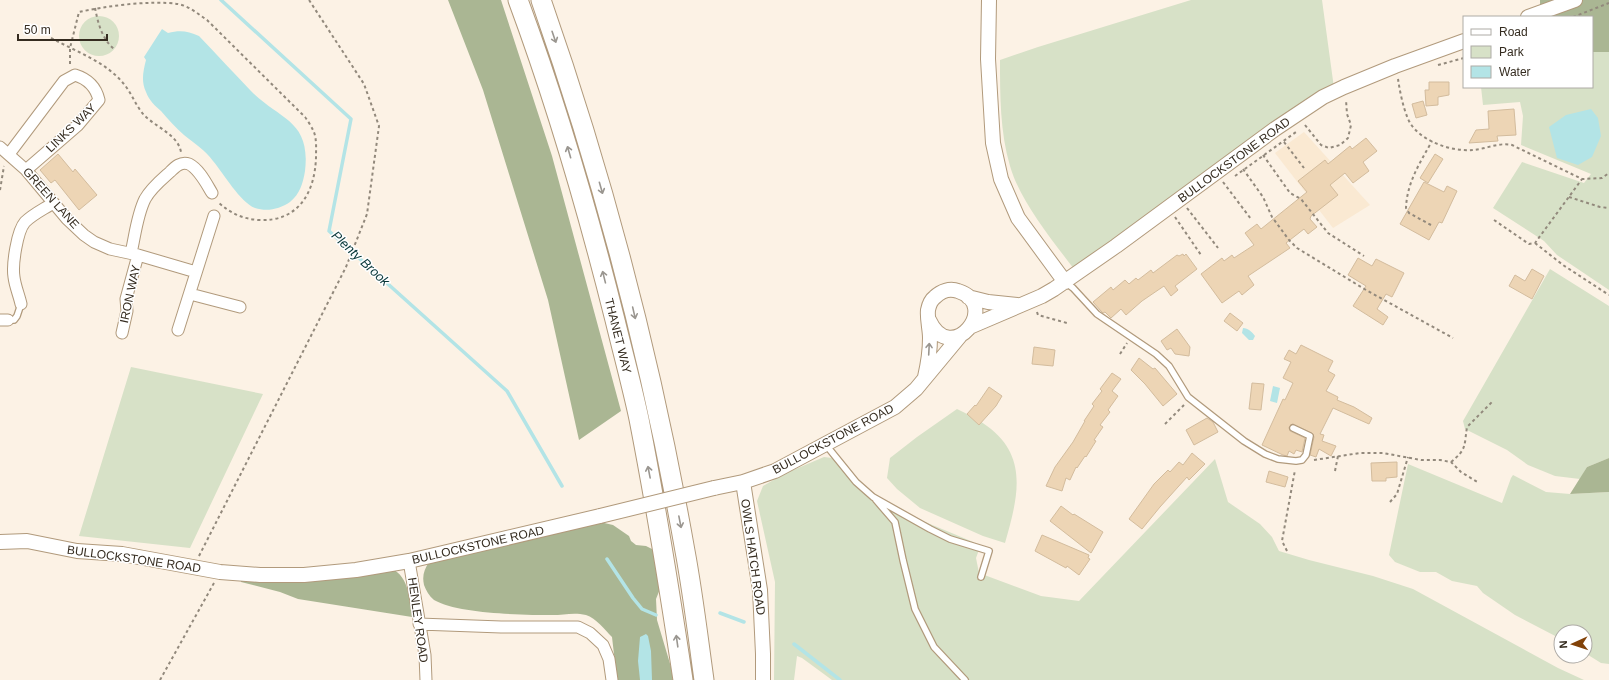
<svg xmlns="http://www.w3.org/2000/svg" width="1609" height="680" font-family="Helvetica,sans-serif">
<rect width="100%" height="100%" fill="#fcf2e5"/>
<path fill="#fae9d2" d="M1304 132 1370 205 1333 228 1275 153Z"/>
<path fill="#d7e1c7" d="M1191 0H1322L1334 88 1074 269C1052 240 1020 201 1010 166 1000 132 1000 95 1000 60L1038 47Z
M79 36a20 20 0 1 1 40 0a20 20 0 1 1-40 0Z
M1592 52H1609V290L1557 255 1544 241 1493 208 1522 162 1584 183 1591 174 1521 145 1523 116 1520 102 1483 105 1481 87H1592Z
M1550 269 1609 306V458L1587 467 1580 479 1555 476 1528 465 1507 450 1465 429 1463 421Z
M131 367 263 394 190 548 79 536Z
M957 409C967 414 978 419 987 426 1030 457 1017 500 1005 543L983 536 920 508 897 489 887 478 890 458 917 437Z
M824 457C847 459 839 467 850 479 855 484 861 489 867 493 899 513 938 527 973 542L980 547 976 558 979 573 1041 596 1079 601 1215 459 1228 502 1260 524 1272 537 1279 551 1309 560 1373 576 1413 589 1558 668 1584 680H832L802 658 797 656 794 680H774L775 582 757 501 763 486 784 474Z
M1408 464 1502 503 1511 478 1513 475 1546 492 1570 494 1609 492V664L1601 663 1585 653V632H1561V639L1515 615 1483 593 1477 586 1452 581 1436 572H1420L1395 562 1389 555Z"/>
<path fill="#aab693" d="M448 0H501L552 156 621 411 579 440 548 300 483 90Z
M1540 0H1609V52H1592V17H1540Z
M1609 458V492L1570 494 1587 467Z
M600 522 613 525 629 536 631 541 636 545 646 546 652 549 656 556 660 589 656 599 657 620 671 667 673 680H617L612 637C605 630 596 618 586 615 574 612 564 615 552 615 524 615 458 614 434 600 429 596 426 590 424 585 422 576 424 570 429 562Z
M391 568C410 578 409 598 412 617L298 599 280 592 241 582V578Z"/>
<path fill="#b3e4e6" d="M162 29 168 33C180 30 188 31 199 36 217 55 234 73 251 91 280 120 311 120 305 171 303 183 300 194 290 202 280 209 267 212 255 208 240 202 224 174 213 161 205 150 195 144 184 135 176 128 168 119 161 111 155 106 149 100 146 92 141 81 143 72 146 60L144 57Z
M1591 109 1598 118 1601 136 1592 157 1578 165 1557 158 1549 127 1566 115Z
M1243 328C1248 328 1252 332 1255 336L1253 340H1249L1242 333Z
M1273 386 1280 388 1277 403 1270 401Z
M646 634 648 636 651 651 652 680H640L638 661 640 637Z"/>
<g fill="none" stroke-linecap="round" stroke-linejoin="round">
<path stroke="#b3e4e6" stroke-width="3.5" d="M221 0 351 119 329 231 507 391 562 486
M607 559 633 598 642 609 656 615
M720 613 744 622
M794 644 840 680"/>
</g>
<path fill="#edd5b5" stroke="#d3bc9d" d="M1429 82H1449V95L1438 97V105L1426 106 1425 90H1429Z
M1423 101 1427 115 1416 118 1412 104Z
M1514 109 1516 135 1497 136 1498 141 1469 143 1476 130 1489 129 1488 111Z
M1366 138 1377 151 1363 162 1369 171 1353 183 1345 173 1330 185 1338 195 1311 216 1310 219 1317 227 1308 234 1304 229 1286 243 1290 248 1248 276 1254 285 1242 295 1239 291 1222 303 1201 274 1222 258 1224 261 1232 255 1234 258 1254 245 1245 233 1257 224 1261 229 1307 192 1298 181 1325 160 1328 164 1350 146 1352 149Z
M58 154 73 172 75 169 97 195 79 210 55 180 51 183 40 170Z
M1435 154 1443 159 1428 183 1420 178Z
M1424 182 1444 192 1447 186 1457 191 1442 223 1439 222 1429 240 1400 224Z
M1183 254 1184 256 1186 254 1197 269 1175 286 1178 290 1171 296 1164 286 1142 301 1126 315 1121 309 1111 318 1105 312 1103 313 1101 311 1093 302 1111 287 1113 290 1125 280 1129 284 1136 278 1138 280 1151 270 1153 273 1177 255 1179 256Z
M1358 258 1372 266 1376 259 1404 273 1392 297 1386 294 1377 309 1388 317 1383 325 1353 306 1366 286 1348 275Z
M1532 269 1544 276 1532 299 1509 286 1515 275 1525 281Z
M1230 313 1243 323 1237 331 1224 321Z
M1177 329 1190 347 1189 356 1175 354 1171 348 1167 350 1161 341Z
M1301 345 1333 361 1328 371 1335 375 1326 391 1338 397 1337 400 1354 407 1372 418 1369 424 1333 408 1320 434 1324 435 1322 441 1336 446 1331 456 1319 449 1316 457 1310 455 1314 437 1313 434 1293 424 1289 427 1290 431 1305 438 1302 452 1296 450 1294 454 1289 451 1287 456 1283 455 1262 445 1283 399 1285 400 1293 383 1283 378 1291 362 1284 359 1289 350 1296 354Z
M1034 347 1055 350 1053 366 1032 364Z
M1139 358 1153 369 1155 368 1177 394 1163 406 1145 384 1131 370Z
M1112 373 1121 379 1112 391 1118 396 1108 410 1110 412 1100 425 1103 427 1094 440 1096 441 1086 457 1085 456 1077 468 1076 467 1070 480 1066 478 1062 491 1046 486 1055 467 1073 442 1085 421H1084L1094 406 1092 404 1102 391 1100 389Z
M1252 383 1264 384 1261 410 1249 409Z
M989 387 1002 396 996 406 979 425 967 414 975 405 976 406Z
M1207 418 1213 422 1218 432 1194 445 1186 430Z
M1192 453 1205 464 1189 480 1187 477 1160 507 1142 529 1129 519 1154 484 1168 470 1170 472 1179 462 1183 465Z
M1397 462V477L1386 478V481H1372L1371 463Z
M1269 471 1288 477 1285 487 1266 482Z
M1061 506 1073 515 1074 514 1103 532 1091 553 1050 521Z
M1042 535 1089 555 1088 558 1090 559 1079 575 1067 566 1066 568 1035 551Z"/>
<g fill="none" stroke-linecap="round" stroke-linejoin="round">
<defs>
<path id="service" d="M1065 282 1073 288 1097 314 1156 354 1169 366 1188 397 1244 441 1265 454 1278 459 1296 461 1302 460 1306 455 1310 436 1293 428
M8 320H14L17 316 21 304
M826 445 856 482 873 497 930 529 950 539 989 551 981 577
M876 500 895 522 903 560 915 609 934 647 965 680"/>
<path id="minor" d="M0 147 26 170 67 219 84 235 94 242 110 249 138 255 196 272
M9 154 64 81 75 75C88 79 96 87 99 100L78 125 26 170
M131 253C135 236 137 215 145 199 151 188 161 180 170 172 175 167 181 161 189 164 199 169 206 183 212 193
M190 294 240 307
M21 304C19 295 15 286 14 277 12 265 17 231 25 222 33 214 44 209 53 203
M0 320H8
M178 330 214 216
M122 333 127 311 126 299 138 255
M409 561 425 655 426 680
M419 624 501 627H578L590 633 603 645 609 659 612 680"/>
<path id="tertiary" d="M989 0 988 59 993 143 1001 179 1018 218 1065 282
M1528 17 1575 0
M968 297 988 302 1017 305
M972 326 1042 296 1054 289 1116 246 1275 129 1323 97 1344 87 1395 66 1464 41
M925 377C928 364 930 351 930 338 930 329 927 319 928 310 929 305 931 300 935 297 941 291 950 288 958 291 1002 305 951 368 929 320
M743 482 760 590 763 654V680
M714 488 743 482 775 471 895 407 916 389 960 336
M0 542 27 541 77 551 122 554 220 572 260 575H304L356 570 409 561 600 516"/>
<path id="trunk" d="M518 0C557 105 588 212 615 320 623 353 632 386 639 419 656 506 670 593 683 680
M541 0C604 179 652 364 685 551 693 594 698 637 704 680"/>
</defs>
<use href="#service" stroke="#b19a7c" stroke-width="8"/>
<use href="#minor" stroke="#b19a7c" stroke-width="13"/>
<use href="#tertiary" stroke="#b19a7c" stroke-width="16"/>
<use href="#trunk" stroke="#b19a7c" stroke-width="21"/>
<path stroke="#92897c" stroke-width="2" stroke-dasharray="3 3" stroke-linecap="butt" d="M95 8C98 23 102 39 114 49
M1573 17 1609 3
M51 38C75 51 106 62 123 83 132 93 136 107 145 116 156 127 178 135 181 152
M70 64V48L79 12C106 6 151 0 178 4 189 6 198 14 207 20L305 117C308 121 311 126 313 130 317 138 316 148 316 157 315 193 298 222 259 220 242 219 230 213 218 202
M1438 65 1464 58
M1398 79C1400 92 1403 108 1409 121 1419 141 1452 152 1473 150 1486 149 1499 142 1512 145L1582 179 1602 178 1609 173
M1305 125 1321 145 1329 148 1340 145 1348 138 1351 125 1347 114 1346 100
M1284 142 1304 168
M1263 155 1290 193 1301 199 1328 233 1364 256
M1243 169 1263 197 1272 217 1289 240 1297 248 1366 290 1453 338
M1235 176 1296 132
M1223 182 1251 219
M0 190 4 166
M1569 197 1600 207 1609 208
M1187 208 1218 248
M1175 217 1201 255
M1494 220 1529 244 1535 243 1582 179
M1431 225 1409 213 1406 208C1407 182 1420 163 1432 141
M1535 243 1563 265 1609 295
M1037 312 1038 315 1067 323
M1120 354 1127 343
M1165 424 1184 405
M1314 460 1360 453H1383L1421 460H1440L1451 462 1461 472 1479 483
M1451 462C1467 449 1464 446 1467 427L1493 401
M1335 471 1338 456
M1390 502 1397 494 1408 457
M1287 551 1282 541 1295 470
M199 556 346 267 367 214 379 126 364 84 309 0
M160 680 214 583"/>
<use href="#service" stroke="#fff" stroke-width="5.5"/>
<use href="#minor" stroke="#fff" stroke-width="11"/>
<use href="#tertiary" stroke="#fff" stroke-width="14"/>
<use href="#trunk" stroke="#fff" stroke-width="19"/>
<defs>
<path id="tertiary-bridge" d="M600 516 714 488"/>
</defs>
<use href="#tertiary-bridge" stroke="#b19a7c" stroke-width="16" stroke-linecap="butt"/>
<use href="#tertiary-bridge" stroke="#fff" stroke-width="14"/>
</g>
<defs><path id="oneway-shaft" d="M-6 0H5M1.5-3L5.5 0L1.5 3" fill="none" stroke-width="1.6" stroke-linecap="round" stroke-linejoin="round"/></defs>
<g stroke="#9a9690">
<use href="#oneway-shaft" transform="translate(554 37) rotate(71)"/>
<use href="#oneway-shaft" transform="translate(569 152) rotate(-106)"/>
<use href="#oneway-shaft" transform="translate(601 188) rotate(74)"/>
<use href="#oneway-shaft" transform="translate(604 277) rotate(-104)"/>
<use href="#oneway-shaft" transform="translate(634 313) rotate(77)"/>
<use href="#oneway-shaft" transform="translate(929 349) rotate(-87)"/>
<use href="#oneway-shaft" transform="translate(649 472) rotate(-101)"/>
<use href="#oneway-shaft" transform="translate(680 522) rotate(79)"/>
<use href="#oneway-shaft" transform="translate(677 641) rotate(-98)"/>
</g>
<g text-anchor="middle" stroke-width="3" stroke-linejoin="round" paint-order="stroke">
<g font-size="12" fill="#352c20" stroke="#fff">
<text transform="translate(71 128) rotate(-44)" y="4">LINKS WAY</text>
<text transform="translate(1234 160) rotate(-36)" y="4">BULLOCKSTONE ROAD</text>
<text transform="translate(51 198) rotate(48)" y="4">GREEN LANE</text>
<text transform="translate(130 294) rotate(-78)" y="4">IRON WAY</text>
<text transform="translate(618 336) rotate(76)" y="4">THANET WAY</text>
<text transform="translate(833 439) rotate(-28)" y="4">BULLOCKSTONE ROAD</text>
<text transform="translate(478 545) rotate(-13)" y="4">BULLOCKSTONE ROAD</text>
<text transform="translate(753 557) rotate(82)" y="4">OWLS HATCH ROAD</text>
<text transform="translate(134 559) rotate(8)" y="4">BULLOCKSTONE ROAD</text>
<text transform="translate(418 620) rotate(82)" y="4">HENLEY ROAD</text>
</g>
<g font-size="13" font-style="italic" fill="#063638" stroke="#fff">
<text transform="translate(361 258) rotate(43)" y="5">Plenty Brook</text>
</g>
</g>
<rect x="1463" y="16" width="130" height="72" fill="#ffffff" stroke="#aeaba6"/>
<rect x="1471" y="29" width="20" height="6" fill="#ffffff" stroke="#aeaba6"/>
<text x="1499" y="36" font-size="12" fill="#352c20">Road</text>
<rect x="1471" y="46" width="20" height="12" fill="#d7e1c7" stroke="#aeaba6"/>
<text x="1499" y="56" font-size="12" fill="#352c20">Park</text>
<rect x="1471" y="66" width="20" height="12" fill="#b3e4e6" stroke="#aeaba6"/>
<text x="1499" y="76" font-size="12" fill="#352c20">Water</text>
<g transform="translate(1573 644) rotate(267)"><circle r="19" fill="#ffffff" stroke="#aeaba6"/>
<path d="M0-3L7 15L0 10L-7 15Z" fill="#824208"/>
<text y="-6" font-size="11" font-weight="bold" text-anchor="middle" fill="#352c20">N</text>
</g>
<path d="M18 34v6h89v-6" fill="none" stroke="#352c20" stroke-width="2"/>
<text x="24" y="34" font-size="12" fill="#352c20" stroke="#ffffff" stroke-width="3" paint-order="stroke">50 m</text>
</svg>
